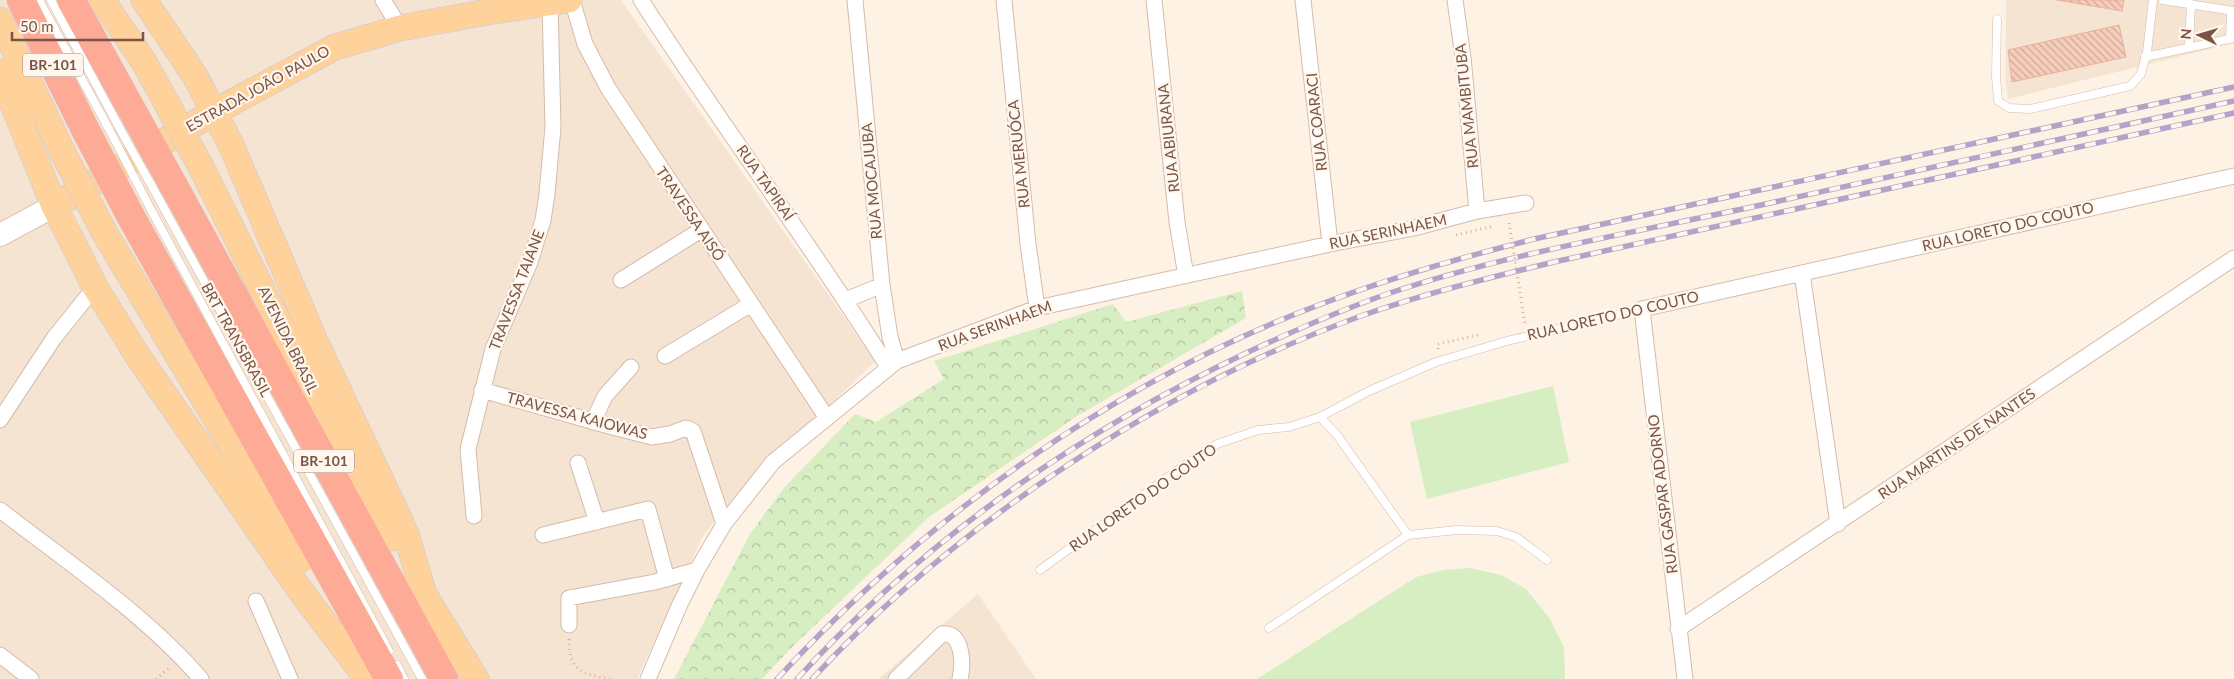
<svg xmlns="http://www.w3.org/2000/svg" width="2234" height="679" font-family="Lato,sans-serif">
<defs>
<pattern id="forest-crowns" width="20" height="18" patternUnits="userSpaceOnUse" patternTransform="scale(1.25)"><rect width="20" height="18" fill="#d7edc2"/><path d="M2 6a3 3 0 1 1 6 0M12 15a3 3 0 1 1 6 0" fill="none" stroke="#b3c39f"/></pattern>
<pattern id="building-back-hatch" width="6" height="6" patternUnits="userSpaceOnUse" patternTransform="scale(1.25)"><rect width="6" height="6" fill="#f6cdba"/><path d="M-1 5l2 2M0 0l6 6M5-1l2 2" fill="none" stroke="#cca999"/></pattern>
</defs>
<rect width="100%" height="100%" fill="#fef2e5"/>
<path fill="#f6e4d3" d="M0 0H621L875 361 821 414 760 467 703 536 637 679H0Z
M2006 0H2234V43L2008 99 2005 77Z
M978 594 1036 679H878Z"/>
<path fill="#d7edc2" d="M1553 386 1569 462 1427 499 1410 422Z
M1470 568 1501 575 1526 589 1550 619 1564 648 1565 679H1257L1416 577 1444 570Z"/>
<path fill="url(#forest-crowns)" d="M1242 291 1246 318 1077 416 929 517 793 646 762 679H674L750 534 784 488 855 414 876 422 944 379 934 361 1113 304 1126 322Z"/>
<path fill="url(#building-back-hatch)" stroke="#eab299" d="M2057 0H2124L2122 11Z
M2119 25 2126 57 2012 82 2008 50Z"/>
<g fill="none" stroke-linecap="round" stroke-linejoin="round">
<defs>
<path id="lane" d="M39 0 110 131
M51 0 119 127
M2163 0 2234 11
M1997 19 1996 76 1998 101 2009 108 2030 109 2130 86 2141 74 2147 52 2153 0
M2230 39 2231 11
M2189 47 2191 4
M2145 57 2234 38
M159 199 422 679
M149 206 389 651
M1320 417 1337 435 1408 535
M1040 570 1186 464 1217 444 1258 430 1289 427 1320 417 1369 391 1436 362 1507 341 1642 309
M1269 628 1408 535 1457 530 1497 531 1516 537 1547 560
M397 665 404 679"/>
<path id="street" d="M383 0 400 28
M572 0 585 44 608 88 827 418
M641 0C720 124 810 242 888 367
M855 0 882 285 890 337 897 361
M1004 0 1028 244 1037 308
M1154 0 1177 222 1186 276
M1303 0 1330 244
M1455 0 1463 57 1477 211
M1802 273 1838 524
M621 280 701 230
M846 300 882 285
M665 356 751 304
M482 390 609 426 652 437 670 434 686 428 693 431 724 524
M0 420 54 338 95 287
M593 422 605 396 631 367
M578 463 597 522
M0 510C66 561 147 616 201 679
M474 516 468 449 493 349 530 262 543 220 547 194 553 127 550 3
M543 535 648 509 667 579
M256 601 290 679
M569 625V598L655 582 697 570
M1678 629 2234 258
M0 655 31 679
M648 679 680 604 697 570 724 524 773 462 897 361 1037 308 1330 244 1414 228 1477 211 1526 203
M896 679 942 634C964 631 963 666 960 679
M1685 679 1642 309 2234 176"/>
<path id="secondary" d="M0 235 54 206"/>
<path id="primary" d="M102 0 144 62 165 100
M144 0 195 76 231 145 315 341 398 516 408 540 425 598
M0 20 62 151
M0 72 54 206 95 287 139 358 302 593 362 672
M202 169 326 417 391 538
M54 206 214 112 335 47 400 28 493 11 569 0
M104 232 300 560
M417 583 476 679"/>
<path id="highway" d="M21 0 85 129
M71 0 138 121
M170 179 444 679
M130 215 389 679"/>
</defs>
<use href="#lane" stroke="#d4bbac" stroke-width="9"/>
<use href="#street" stroke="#d4bbac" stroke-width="17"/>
<use href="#secondary" stroke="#d7baa9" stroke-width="24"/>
<use href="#primary" stroke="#dacfcb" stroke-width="27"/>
<use href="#highway" stroke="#dacfcb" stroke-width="29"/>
<path stroke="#dbb09d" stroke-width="3" stroke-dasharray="1 4" stroke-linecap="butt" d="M1456 235 1494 226
M1438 349V344L1478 335
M569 639C568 670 582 674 610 679
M156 679 170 667"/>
<use href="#lane" stroke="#fff" stroke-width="8"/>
<use href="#street" stroke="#fff" stroke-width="15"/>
<use href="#secondary" stroke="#fff" stroke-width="22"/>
<use href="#primary" stroke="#ffd29b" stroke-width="25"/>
<use href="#highway" stroke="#fdaa97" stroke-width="28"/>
<defs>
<path id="rail" d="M777 679C928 515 1115 381 1324 303 1393 277 1463 257 1534 239L2234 87
M797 679C922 542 1076 434 1244 354 1291 332 1340 310 1390 293 1510 253 1637 232 1761 205 1918 170 2076 136 2234 101
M812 679C956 524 1159 390 1358 317 1422 294 1488 278 1554 262L2234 113"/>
</defs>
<use href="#rail" stroke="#b4a2c9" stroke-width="5.5"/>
<use href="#rail" stroke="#fff7ed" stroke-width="4" stroke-dasharray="11" stroke-linecap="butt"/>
<defs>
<path id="lane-bridge" d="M119 127 159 199
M110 131 149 206"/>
<path id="primary-bridge" d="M165 100 202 169
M62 151 104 232"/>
<path id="highway-bridge" d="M138 121 170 179
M85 129 130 215"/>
</defs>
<use href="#lane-bridge" stroke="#d4bbac" stroke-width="9" stroke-linecap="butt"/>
<use href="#primary-bridge" stroke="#dacfcb" stroke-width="27" stroke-linecap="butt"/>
<use href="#highway-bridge" stroke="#dacfcb" stroke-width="29" stroke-linecap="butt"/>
<path stroke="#dbb09d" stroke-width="3" stroke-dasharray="1 4" stroke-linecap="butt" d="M1509 223 1525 324"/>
<use href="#lane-bridge" stroke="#fff" stroke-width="8"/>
<use href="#primary-bridge" stroke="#ffd29b" stroke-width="25"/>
<use href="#highway-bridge" stroke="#fdaa97" stroke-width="28"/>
</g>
<g text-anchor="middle" stroke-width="4.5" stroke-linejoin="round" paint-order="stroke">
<g fill="#fff7ed" stroke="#a28679" stroke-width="1">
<rect x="23" y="53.5" width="60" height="23" rx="4"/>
<rect x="294" y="449.5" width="60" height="23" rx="4"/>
</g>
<g font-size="14" font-weight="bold" fill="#7a5547">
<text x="53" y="70">BR-101</text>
<text x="324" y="466">BR-101</text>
</g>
<g font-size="15" fill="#7a5547" stroke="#fff7ed">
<text transform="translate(258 89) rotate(-29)" y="5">ESTRADA JOÃO PAULO</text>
<text transform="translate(1467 106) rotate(-96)" y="5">RUA MAMBITUBA</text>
<text transform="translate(1317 122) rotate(-96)" y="5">RUA COARACI</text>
<text transform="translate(1169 138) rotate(-96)" y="5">RUA ABIURANA</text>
<text transform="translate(1019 154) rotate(-96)" y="5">RUA MERUÓCA</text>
<text transform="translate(872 181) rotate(-95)" y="5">RUA MOCAJUBA</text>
<text transform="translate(765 183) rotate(55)" y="5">RUA TAPIRAÍ</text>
<text transform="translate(690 214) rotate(56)" y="5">TRAVESSA AISÓ</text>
<text transform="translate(2008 227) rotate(-13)" y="5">RUA LORETO DO COUTO</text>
<text transform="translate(1388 232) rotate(-12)" y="5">RUA SERINHAEM</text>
<text transform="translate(517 290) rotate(-69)" y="5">TRAVESSA TAIANE</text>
<text transform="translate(1613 316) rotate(-13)" y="5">RUA LORETO DO COUTO</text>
<text transform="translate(995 326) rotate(-20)" y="5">RUA SERINHAEM</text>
<text transform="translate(236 340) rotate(61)" y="5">BRT TRANSBRASIL</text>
<text transform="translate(288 340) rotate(64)" y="5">AVENIDA BRASIL</text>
<text transform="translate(577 416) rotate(15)" y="5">TRAVESSA KAIOWAS</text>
<text transform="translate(1957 444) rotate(-34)" y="5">RUA MARTINS DE NANTES</text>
<text transform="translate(1663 494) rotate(-97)" y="5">RUA GASPAR ADORNO</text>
<text transform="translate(1143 498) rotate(-35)" y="5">RUA LORETO DO COUTO</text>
</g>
</g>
<g transform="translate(2199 35) rotate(275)" stroke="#fff7ed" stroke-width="4" paint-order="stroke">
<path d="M0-4L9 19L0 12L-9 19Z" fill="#7a5547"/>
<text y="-8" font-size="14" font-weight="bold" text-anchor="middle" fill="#7a5547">N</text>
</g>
<path d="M12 32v8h131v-8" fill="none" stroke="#7a5547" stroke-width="2.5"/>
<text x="20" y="32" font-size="15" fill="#7a5547" stroke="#fff7ed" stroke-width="4" paint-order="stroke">50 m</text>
</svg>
